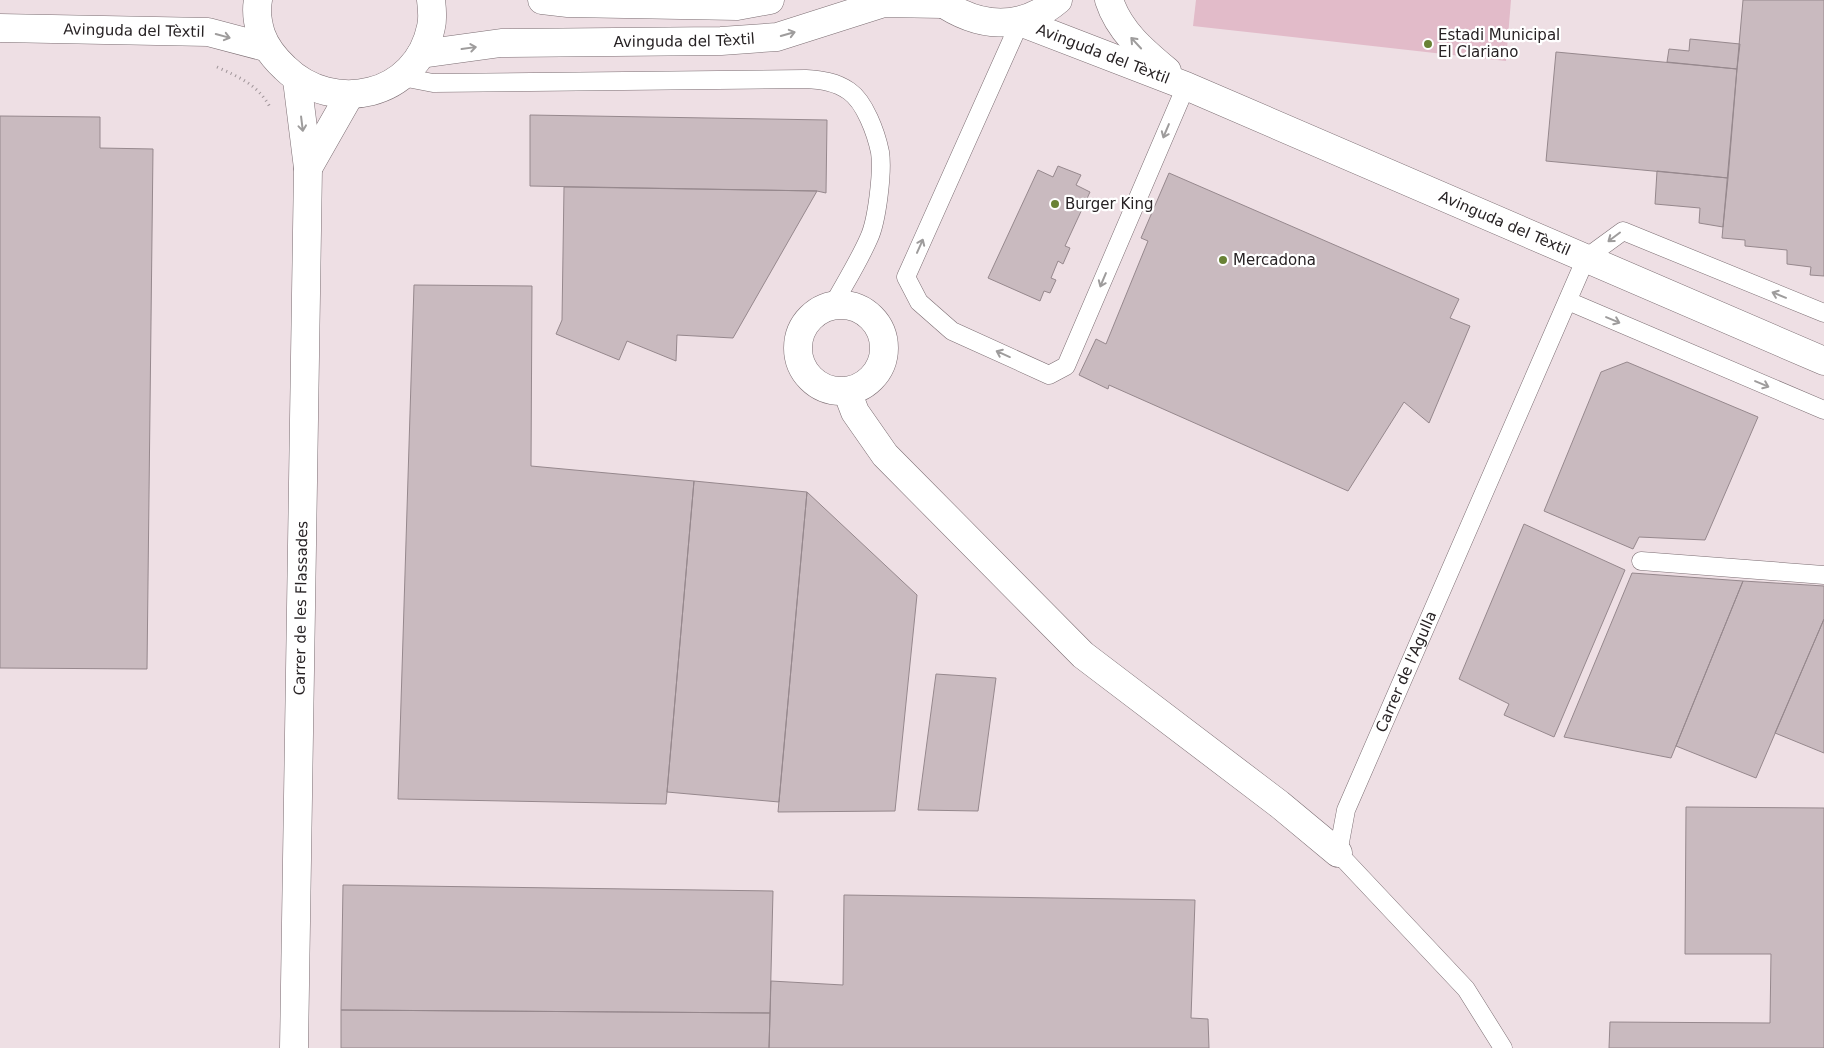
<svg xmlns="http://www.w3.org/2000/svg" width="1824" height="1048" font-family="'DejaVu Sans',sans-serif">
<rect width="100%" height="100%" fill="#eedfe4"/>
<path fill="#e2bbc9" d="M1196 0H1511L1506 61 1193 26Z"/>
<path fill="#c9babf" stroke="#96888d" d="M1743 0H1824V276L1810 275 1811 267 1787 264V250L1745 246V240L1722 238Z
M1690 39 1740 44 1737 69 1667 62 1669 49 1689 51Z
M1556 52 1737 69 1728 178 1546 161Z
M530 115 827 120 826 193 817 191 530 186Z
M0 116 100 117V148L153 149 147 669 0 668Z
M1058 166 1081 175 1076 185 1090 192 1065 246 1070 248 1063 264 1058 261 1051 278 1056 280 1050 293 1044 291 1040 301 988 278 1038 170 1053 177Z
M1657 171 1728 178 1723 227 1699 223 1700 208 1655 204Z
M1169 173 1459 299 1450 318 1470 326 1429 423 1404 402 1348 491 1109 385 1108 389 1079 375 1096 339 1106 344 1148 241 1141 238Z
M564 187 817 191 733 338 677 335 676 361 627 341 619 360 556 334 562 320Z
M414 285 532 286 531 466 694 481 666 804 398 799Z
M1627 362 1758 417 1705 540 1639 537 1633 549 1544 511 1601 372Z
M694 481 807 492 779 802 667 792Z
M807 492 917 595 895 811 778 812Z
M1524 524 1625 570 1554 737 1504 715 1509 704 1459 679Z
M1632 573 1743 581 1671 758 1564 737Z
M1743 581 1824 586V619L1756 778 1676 746Z
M1824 619V753L1775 733Z
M936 674 996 678 978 811 918 810Z
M1686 807 1824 808V1048H1609L1610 1022 1770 1023 1771 954H1685Z
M343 885 773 891 770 1013 341 1010Z
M844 895 1195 900 1191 1018 1208 1019 1209 1048H769L771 981 843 985Z
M341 1010 770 1013 769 1048H341Z"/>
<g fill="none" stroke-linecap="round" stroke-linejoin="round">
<defs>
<g id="service">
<path d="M1020 22 906 277 919 302 952 331 1049 375 1066 366 1186 86"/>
<path d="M402 77 433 83 806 79C822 80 836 82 849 91 865 102 876 133 880 152 883 171 877 221 869 238 859 261 845 283 833 305"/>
<path d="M1568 301 1824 410"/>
<path d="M1641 561 1824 575"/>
<path id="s1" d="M1503 1048 1466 989 1338 853 1346 810 1586 258 1623 231 1824 313"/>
</g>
<g id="minor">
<path d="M308 168 349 96"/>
<circle cx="841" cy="348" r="43"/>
<path d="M847 391 855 412 885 455 1083 655 1279 804 1338 853"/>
<path id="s2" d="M294 1048 308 168 297 80"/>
</g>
<g id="tertiary">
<path d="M258 0C256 10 258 24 261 34 266 48 274 58 285 68 333 115 417 97 431 27 433 19 432 8 431 0"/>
<path d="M542 0 568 3 737 6 770 0"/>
<path d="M938 0C978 28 1020 32 1058 0"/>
<path d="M1109 0C1119 31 1143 51 1167 71"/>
<path id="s3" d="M1020 22 1186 86 1824 361"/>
<path id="s4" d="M0 28 208 32 265 47"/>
<path id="s5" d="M421 54 501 43 721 41 777 37 884 3 943 4"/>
</g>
</defs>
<use href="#service" stroke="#7b6d72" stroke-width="19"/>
<use href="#minor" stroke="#7b6d72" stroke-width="29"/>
<use href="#tertiary" stroke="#7b6d72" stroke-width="29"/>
<path stroke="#9f9498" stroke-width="3" stroke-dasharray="1 4" stroke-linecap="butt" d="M217 67C239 77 258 85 270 107"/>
<use href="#service" stroke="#fff" stroke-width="18"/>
<use href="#minor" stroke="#fff" stroke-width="28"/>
<use href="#tertiary" stroke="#fff" stroke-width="28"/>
</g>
<defs><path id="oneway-shaft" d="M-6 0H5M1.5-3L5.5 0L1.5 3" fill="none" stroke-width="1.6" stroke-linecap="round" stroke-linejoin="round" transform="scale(1.25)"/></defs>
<g stroke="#9e9c9c">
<use href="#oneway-shaft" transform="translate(788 34) rotate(-16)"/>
<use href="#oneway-shaft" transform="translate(223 36) rotate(15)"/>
<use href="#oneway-shaft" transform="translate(1136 43) rotate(-133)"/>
<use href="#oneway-shaft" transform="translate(469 48) rotate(-8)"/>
<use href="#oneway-shaft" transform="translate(302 124) rotate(83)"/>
<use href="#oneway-shaft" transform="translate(1166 131) rotate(113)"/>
<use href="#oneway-shaft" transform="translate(1614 237) rotate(143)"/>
<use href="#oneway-shaft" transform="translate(920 246) rotate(-66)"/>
<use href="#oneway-shaft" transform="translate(1103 280) rotate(113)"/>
<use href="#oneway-shaft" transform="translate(1779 295) rotate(-158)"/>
<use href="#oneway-shaft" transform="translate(1613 320) rotate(23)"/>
<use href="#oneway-shaft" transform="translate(1003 354) rotate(-156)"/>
<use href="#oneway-shaft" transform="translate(1762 384) rotate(23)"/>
</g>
<g fill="#698235" stroke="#fff" stroke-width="2">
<circle cx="1428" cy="44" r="5"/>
<circle cx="1055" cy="204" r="5"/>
<circle cx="1223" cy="260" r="5"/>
</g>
<g text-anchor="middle" stroke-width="4.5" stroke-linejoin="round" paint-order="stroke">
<g font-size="15" fill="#272224" stroke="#fff">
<text dy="5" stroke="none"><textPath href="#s4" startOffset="134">Avinguda del Tèxtil</textPath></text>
<text dy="5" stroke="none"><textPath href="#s5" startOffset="264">Avinguda del Tèxtil</textPath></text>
<text dy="5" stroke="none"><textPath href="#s3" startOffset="89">Avinguda del Tèxtil</textPath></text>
<text dy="5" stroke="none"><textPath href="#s3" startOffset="525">Avinguda del Tèxtil</textPath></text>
<text dy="5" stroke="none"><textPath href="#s2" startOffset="440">Carrer de les Flassades</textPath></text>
<text dy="5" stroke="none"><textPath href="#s1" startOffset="451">Carrer de l'Agulla</textPath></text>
</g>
<g font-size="15" fill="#272224" stroke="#fff" text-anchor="start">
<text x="1438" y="40">Estadi Municipal<tspan x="1438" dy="17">El Clariano</tspan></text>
<text x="1065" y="209">Burger King</text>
<text x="1233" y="265">Mercadona</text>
</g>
</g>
</svg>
